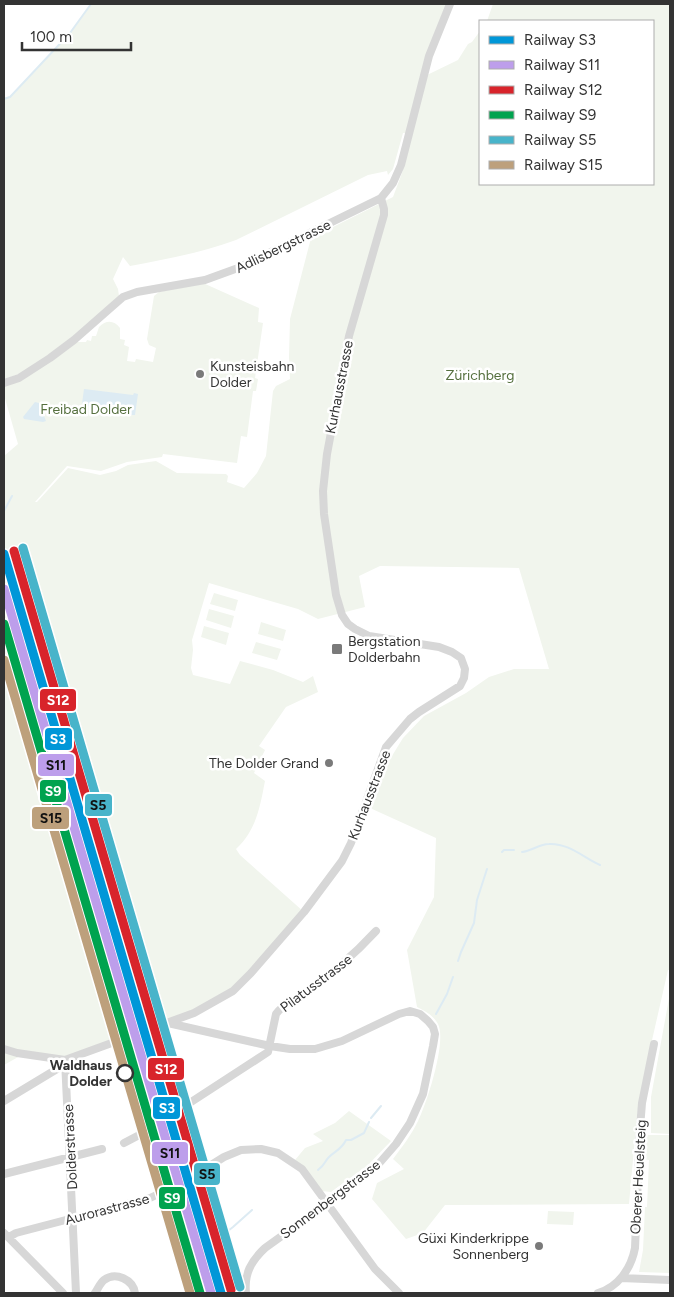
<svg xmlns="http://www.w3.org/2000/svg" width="674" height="1297" font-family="Figtree,sans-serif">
<rect width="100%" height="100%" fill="#fff"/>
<path fill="#f1f5ed" d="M91 4H440L446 5 427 75 458 60 468 44 472 42 480 31V184H653V21H487L493 4H670V970H668L650 1049 637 1115 629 1204 445 1205 423 1233 406 1239 372 1199 377 1183 404 1169 393 1159C402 1147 412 1134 418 1121 427 1103 447 1041 438 1024 433 1015 425 1011 417 1007L407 950 434 897 436 838 370 808 387 764 403 738 424 716 466 693 489 677 514 669H549L519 568 380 566 359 576 365 607 318 619 298 609 209 583 192 640 193 650 191 668 193 675 230 684 240 661 273 670 303 682 313 676 318 692 286 707 259 746 265 750 254 773 265 781C260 807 256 831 236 849L240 855 304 912 251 973 219 1000 66 1058 27 1052 4 1065V456L18 444 4 395V385L75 342H86L87 340 91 341 92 336H96L99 327C106 320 114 320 120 328V339L125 340 124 345 129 347 127 361 135 362 136 359 153 362 156 348 149 345 147 339 154 296 159 292 203 283 259 308 258 322 263 323 255 378 258 379 256 391H253L247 437 241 436 237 463 163 454 162 457 127 462 101 471 67 466 35 502H37L68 468 100 475 116 471 128 465 156 461 177 473 226 474 228 476 227 482 244 488 257 473 266 456 273 391 276 386 290 379 289 357 290 319 311 238 393 197 402 173 412 134 403 133 393 169 388 175 387 171 368 175 236 240C201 253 166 259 130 266L123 257 113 279 118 289 119 296C86 325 47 368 4 379V98L10 96 70 33Z
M214 593 238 600 235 611 210 604Z
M209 609 234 616 231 628 206 620Z
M261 622 286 630 283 641 258 634Z
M204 626 229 633 226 645 201 637Z
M256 642 281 649 277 660 252 653Z
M670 993V1134L651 1133V1097Z
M349 1111 391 1141 368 1165 331 1192 321 1191 295 1160 305 1148 323 1141 313 1134 335 1123Z
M644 1135H670V1273L639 1272 643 1250 645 1207H647L649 1160 643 1159Z
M548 1211 574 1212 573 1225 547 1224Z"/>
<path fill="#ddebf3" d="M84 389 133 395 134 393 138 394 135 415H130V412L87 406 82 404Z
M35 402 39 403 46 421 43 422 24 419 23 417Z"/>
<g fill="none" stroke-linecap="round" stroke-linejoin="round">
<path stroke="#ddebf3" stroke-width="2" d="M4 99 10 97 70 33 91 4
M4 511 12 496
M502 852 504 850H514
M522 852C532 851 539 844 549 844 569 843 584 858 600 865
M458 961 461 952 474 923 477 900 487 869
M436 1014 447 994 453 977
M371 1118 381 1106
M318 1170C326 1164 324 1162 329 1157 335 1151 342 1149 346 1140H351L364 1133 369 1122
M187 1293 190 1287 193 1266 201 1252 233 1227 252 1210"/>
<path stroke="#d7d7d7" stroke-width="8" d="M4 383 19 378 50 358 74 340 123 297 137 292 205 280 238 268 381 198 393 183 401 165 429 56 450 4
M168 1023 270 1046 290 1049H315L342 1041 399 1014 410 1011 420 1014 428 1021 433 1027 435 1034 433 1046 423 1094 410 1123 396 1144 376 1167 361 1179 265 1248C251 1261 244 1274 246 1293
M4 1049 17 1053 65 1060
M65 1060 76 1293
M4 1101 57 1069 65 1060 194 1013 233 991 251 973 304 912 342 861 351 843 386 747 410 719 419 712 460 686 464 678 465 669 461 658 452 652 439 647 369 636 355 629 348 624 342 615 336 595 324 514 323 491 327 454 349 336 384 215V209L381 198
M124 1143 145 1132 268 1052 276 1014C282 1005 293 1001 301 995 328 977 354 955 376 931
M4 1174 102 1149
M4 1233 63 1293
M9 1237 16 1233 150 1198 184 1182 224 1157 241 1150 261 1149 278 1153 302 1169 375 1269 399 1293
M621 1278 670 1280
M95 1293C98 1289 100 1283 104 1280 116 1271 133 1280 135 1293
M598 1293C618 1287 631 1269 635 1248L640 1128 642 1103 654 1044"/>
<defs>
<path id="rail-1" d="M4 554 221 1293"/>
<path id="rail-2" d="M4 589 211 1293"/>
<path id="rail-3" d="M14 551 231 1290"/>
<path id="rail-4" d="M4 624 200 1293"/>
<path id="rail-5" d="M23 548 240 1287"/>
<path id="rail-6" d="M4 660 190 1293"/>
</defs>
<use href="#rail-1" stroke="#fff" stroke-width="12"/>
<use href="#rail-2" stroke="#fff" stroke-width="12"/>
<use href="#rail-3" stroke="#fff" stroke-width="12"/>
<use href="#rail-4" stroke="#fff" stroke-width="12"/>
<use href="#rail-5" stroke="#fff" stroke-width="12"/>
<use href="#rail-6" stroke="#fff" stroke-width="12"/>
<use href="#rail-1" stroke="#0097d8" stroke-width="9"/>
<use href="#rail-2" stroke="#bd9eeb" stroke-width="9"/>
<use href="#rail-3" stroke="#d8242b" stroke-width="9"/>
<use href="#rail-4" stroke="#00a34f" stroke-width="9"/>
<use href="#rail-5" stroke="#48b4ca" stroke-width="9"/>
<use href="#rail-6" stroke="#bda07c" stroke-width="9"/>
</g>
<g fill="#7a7a7a" stroke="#fff" stroke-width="2">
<circle cx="200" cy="374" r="5"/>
<rect x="331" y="643" width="12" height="12" rx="2.5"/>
<circle cx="329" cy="763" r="5"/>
<circle cx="539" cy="1246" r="5"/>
</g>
<circle fill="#fff" stroke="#333" stroke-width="2.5" cx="125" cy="1073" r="8"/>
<g text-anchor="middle" stroke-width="5" stroke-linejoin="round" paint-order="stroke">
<g font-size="14" fill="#333" stroke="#fff">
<text transform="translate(283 246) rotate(-26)" y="5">Adlisbergstrasse</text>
<text transform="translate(339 387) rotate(-79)" y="5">Kurhausstrasse</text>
<text transform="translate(369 795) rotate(-69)" y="5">Kurhausstrasse</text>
<text transform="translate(316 983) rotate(-37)" y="5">Pilatusstrasse</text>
<text transform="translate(70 1147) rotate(-93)" y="5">Dolderstrasse</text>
<text transform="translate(638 1177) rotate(-87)" y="5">Oberer Heuelsteig</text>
<text transform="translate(330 1199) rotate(-37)" y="5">Sonnenbergstrasse</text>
<text transform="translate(107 1209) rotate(-15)" y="5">Aurorastrasse</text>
</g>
<g font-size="14" fill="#333" stroke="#fff" text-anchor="start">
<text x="210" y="371">Kunsteisbahn<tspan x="210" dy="16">Dolder</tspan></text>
<text x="348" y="646">Bergstation<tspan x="348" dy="16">Dolderbahn</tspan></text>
<text x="319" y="768" text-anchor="end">The Dolder Grand</text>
<text x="529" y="1243" text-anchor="end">Güxi Kinderkrippe<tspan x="529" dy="16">Sonnenberg</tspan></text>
</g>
<g font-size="14" fill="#56703f" stroke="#fff">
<text x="480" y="380">Zürichberg</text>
<text x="86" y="414">Freibad Dolder</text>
</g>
<g font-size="14" font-weight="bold" fill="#333" stroke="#fff" text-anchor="end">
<text x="112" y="1070">Waldhaus<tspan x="112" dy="16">Dolder</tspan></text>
</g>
</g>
<g stroke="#fff" stroke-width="2">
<rect x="39" y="688" width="38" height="24" rx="5" fill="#d8242b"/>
<rect x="44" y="727" width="29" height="24" rx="5" fill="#0097d8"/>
<rect x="37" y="753" width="38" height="24" rx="5" fill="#bd9eeb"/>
<rect x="39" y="779" width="28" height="24" rx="5" fill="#00a34f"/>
<rect x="84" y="793" width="29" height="24" rx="5" fill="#48b4ca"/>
<rect x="31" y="806" width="39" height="24" rx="5" fill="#bda07c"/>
<rect x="147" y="1057" width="38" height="24" rx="5" fill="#d8242b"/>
<rect x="152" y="1096" width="29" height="24" rx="5" fill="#0097d8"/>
<rect x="151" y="1141" width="38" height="24" rx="5" fill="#bd9eeb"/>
<rect x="193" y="1162" width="28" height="24" rx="5" fill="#48b4ca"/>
<rect x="158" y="1186" width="28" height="24" rx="5" fill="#00a34f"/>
</g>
<g font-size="14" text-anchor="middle" font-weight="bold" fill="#fff">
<text x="58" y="705">S12</text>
<text x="58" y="744">S3</text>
<text x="53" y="796">S9</text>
<text x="166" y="1074">S12</text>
<text x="167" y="1113">S3</text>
<text x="172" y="1203">S9</text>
</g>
<g font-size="14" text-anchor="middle" font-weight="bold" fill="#111">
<text x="56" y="770">S11</text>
<text x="98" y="810">S5</text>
<text x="51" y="823">S15</text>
<text x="170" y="1158">S11</text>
<text x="207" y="1179">S5</text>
</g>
<rect width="674" height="1297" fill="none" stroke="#333333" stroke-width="10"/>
<rect x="479" y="20" width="175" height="165" fill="#ffffff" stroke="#adadad"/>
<rect x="489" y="36" width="25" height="8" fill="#0097d8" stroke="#adadad"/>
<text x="524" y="45" font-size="15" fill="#333333">Railway S3</text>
<rect x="489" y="61" width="25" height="8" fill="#bd9eeb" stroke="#adadad"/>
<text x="524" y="70" font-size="15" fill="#333333">Railway S11</text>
<rect x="489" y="86" width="25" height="8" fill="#d8242b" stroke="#adadad"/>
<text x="524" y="95" font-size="15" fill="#333333">Railway S12</text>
<rect x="489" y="111" width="25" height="8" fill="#00a34f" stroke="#adadad"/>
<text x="524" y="120" font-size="15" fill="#333333">Railway S9</text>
<rect x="489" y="136" width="25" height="8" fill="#48b4ca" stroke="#adadad"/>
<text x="524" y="145" font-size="15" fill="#333333">Railway S5</text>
<rect x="489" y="161" width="25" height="8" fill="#bda07c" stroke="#adadad"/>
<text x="524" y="170" font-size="15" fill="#333333">Railway S15</text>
<path d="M22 42v8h109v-8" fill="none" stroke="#333333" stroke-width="2.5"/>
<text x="30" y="42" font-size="15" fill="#333333" stroke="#ffffff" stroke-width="4" paint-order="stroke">100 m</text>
</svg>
